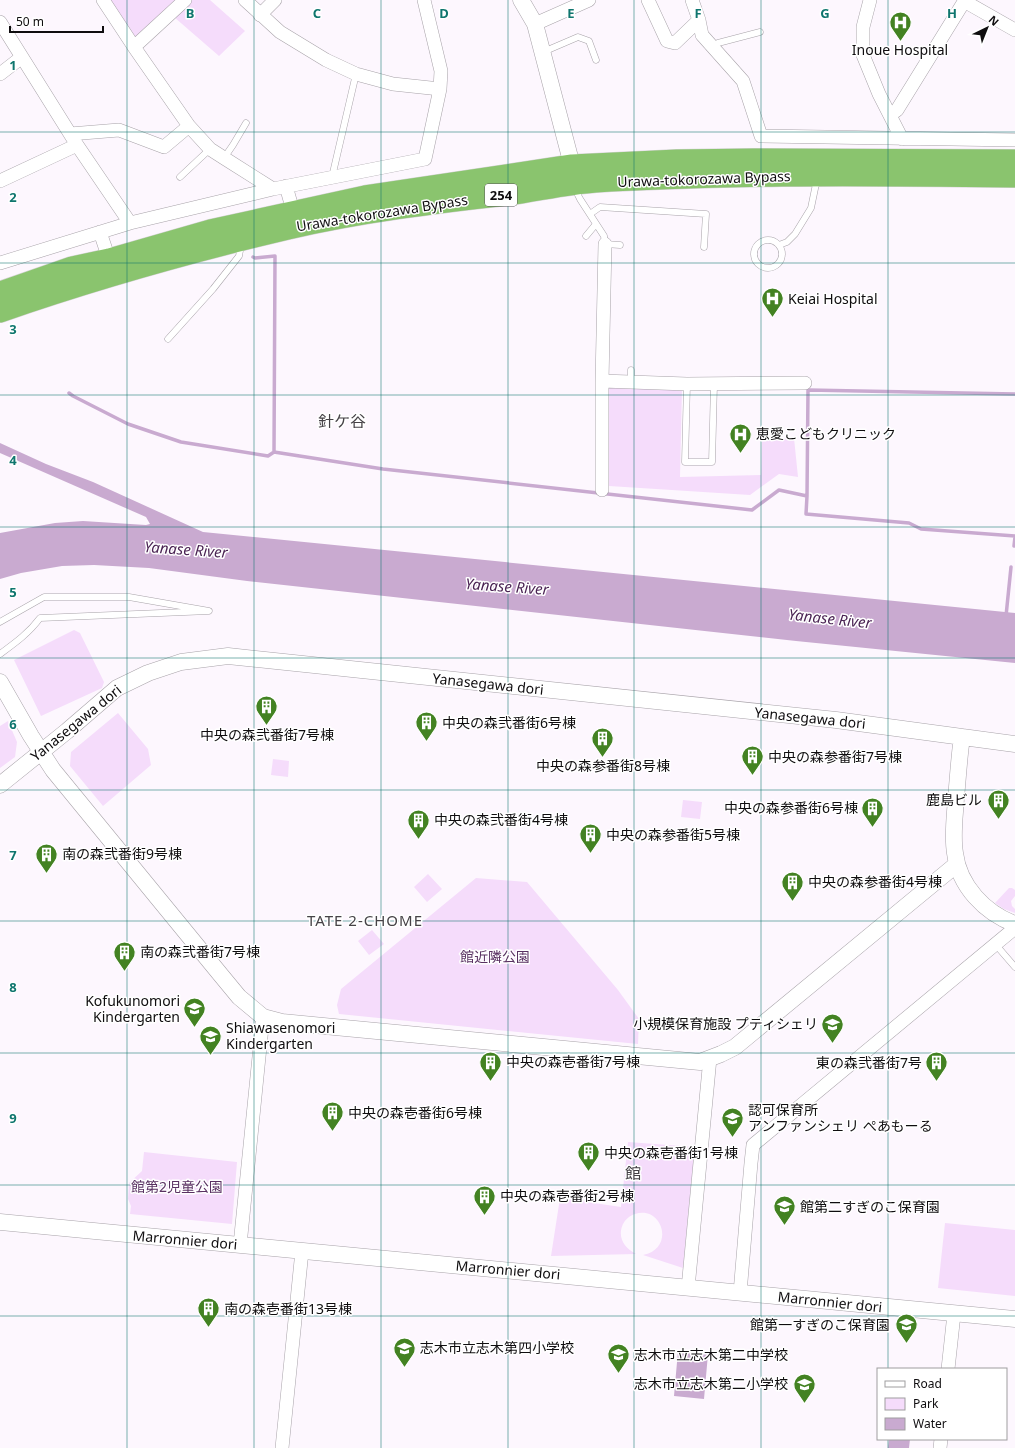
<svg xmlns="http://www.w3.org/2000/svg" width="1015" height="1448" font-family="'Noto Sans','Noto Sans JP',sans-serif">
<rect width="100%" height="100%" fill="#fdf7fe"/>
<path fill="#f5dcfb" d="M109 0H180L139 38 134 37Z
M191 0H210L245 31 219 56 174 17Z
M609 386 682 388 680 477 761 475 762 438H794L798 477 779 474 750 495 609 486Z
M74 630 80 633 104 682 102 688 41 716 14 660Z
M118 713 148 749 151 765 103 806 70 766 71 752Z
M8 721 17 742 15 757 0 768V726Z
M273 759 289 761 288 777 271 775Z
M683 800 702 802 700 819 681 817Z
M428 874 442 889 427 902 414 887Z
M476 878 527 882 618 990 639 1019 638 1044 339 1014 337 1005 341 989Z
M1009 888H1012L1015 890V896L1011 901 1012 906 1015 909V913L1004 909 995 903Z
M372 930 384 944 369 955 358 941Z
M628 1142 695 1147 683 1268 643 1255C676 1248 662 1205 635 1214 629 1216 626 1219 623 1224 617 1237 624 1248 636 1254L551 1256 560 1198 621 1207Z
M144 1152 237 1162 232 1224 130 1214 131 1206 128 1199 129 1183 142 1171Z
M945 1223 1015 1230V1296L938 1288Z"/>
<path fill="#c9aad0" d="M0 443 46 464 93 482 203 532 1015 613V663L796 641 247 581 149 568 94 565 62 566 21 573 0 579V533L55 523 83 521 146 525 150 524 146 517 0 453Z
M678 1351 708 1354 704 1399 674 1396Z
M889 1439H910L909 1448H888Z"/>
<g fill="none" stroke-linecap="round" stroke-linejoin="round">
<path stroke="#c9aad0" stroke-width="3.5" d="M253 257 255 258 275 256 274 452 383 469 752 510 779 490 807 496 808 390 1015 394
M69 393 73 396 128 424 181 442 268 456 274 452
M807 496 806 514 909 523 921 529 1015 536
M1014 546 1015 537
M1006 616 1011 567"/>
<defs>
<path id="service" d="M713 48 718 43 760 32
M543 52 578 37 589 41 596 60
M224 158 233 145 246 123
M180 177 210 149
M332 177 356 74
M574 187 580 199 604 236 605 244 620 245
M590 214 600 207 706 214 704 247
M586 236 596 224
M754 254a14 14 0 1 1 28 0a14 14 0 1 1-28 0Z
M779 245 787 242 795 234 811 208 817 179
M168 339 213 289 239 256 241 245
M631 370V381
M687 384 685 462H712L714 384
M0 622 44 597H129L209 611 40 618C29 633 15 643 0 654
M996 945 1015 967"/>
<path id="minor" d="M103 0 134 47 189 126 210 149 224 158 273 189
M245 0 280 32 326 60 356 74 393 84 440 89
M648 0 667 41 675 43 699 20
M692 0 699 20 702 35 743 81 761 136 1015 140
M870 0 863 27V55L879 94 902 139
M964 1 1015 30
M260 15 275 0
M0 22 77 145 130 223
M535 24 589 0
M134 47 185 0
M0 74 22 57
M890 115 897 110 965 0
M70 134 119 130 164 147 189 126
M0 181 77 145
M286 186 293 211 292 219
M100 232 109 259
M0 263 130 223 273 189 425 159 440 89 441 71 424 0
M602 381 687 384 805 383
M602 490V381L605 244
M240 1245 263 1017
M688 1288 710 1058
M740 1293 751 1163 753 1145 1015 928
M948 1369 954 1314
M282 1448 302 1251
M940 1448 941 1439"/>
<path id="tertiary" d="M521 0 535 24 572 165 573 176
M0 682 31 736 53 770 220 974 239 997 263 1017 282 1022 700 1062 721 1054 735 1047 957 864
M962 737C959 757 958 778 956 798 955 816 952 835 955 853 959 886 985 913 1015 924
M0 785 67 731 117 688 148 673 181 662 228 656 836 720 1015 744
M0 1222 1015 1319"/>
<path id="trunk" d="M0 292 72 267 109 259 210 230 365 196 572 165 677 160 754 159 1015 160
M0 312C95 279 191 252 288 229 361 212 435 203 508 195 538 191 566 184 596 182 658 178 720 177 782 176 860 175 937 176 1015 177"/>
</defs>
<use href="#service" stroke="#a8a3a9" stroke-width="7"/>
<use href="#minor" stroke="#a8a3a9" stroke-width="14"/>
<use href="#tertiary" stroke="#a8a3a9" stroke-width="17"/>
<use href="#trunk" stroke="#d4d3d4" stroke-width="22"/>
<use href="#service" stroke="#fff" stroke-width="6"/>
<use href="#minor" stroke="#fff" stroke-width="13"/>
<use href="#tertiary" stroke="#fff" stroke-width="16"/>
<use href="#trunk" stroke="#8ac46e" stroke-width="21"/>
</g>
<path fill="none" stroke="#0f766e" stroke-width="1" stroke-opacity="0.55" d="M127 0V1448M254 0V1448M381 0V1448M508 0V1448M634 0V1448M761 0V1448M888 0V1369M0 132H1015M0 263H1015M0 395H1015M0 527H1015M0 658H1015M0 790H1015M0 921H1015M0 1053H1015M0 1185H1015M0 1316H1015M888 1439V1448"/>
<defs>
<symbol id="hospital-pin" viewBox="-11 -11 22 30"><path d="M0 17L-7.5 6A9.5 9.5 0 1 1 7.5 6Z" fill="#438222" stroke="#fff"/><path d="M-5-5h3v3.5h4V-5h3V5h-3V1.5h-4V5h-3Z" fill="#fff"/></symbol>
<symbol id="building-pin" viewBox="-11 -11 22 30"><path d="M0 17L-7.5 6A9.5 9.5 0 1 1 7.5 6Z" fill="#438222" stroke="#fff"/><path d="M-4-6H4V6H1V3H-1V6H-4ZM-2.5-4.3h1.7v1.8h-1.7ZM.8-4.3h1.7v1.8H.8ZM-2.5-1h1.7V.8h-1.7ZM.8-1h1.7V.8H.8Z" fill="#fff"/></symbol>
<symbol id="school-pin" viewBox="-11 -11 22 30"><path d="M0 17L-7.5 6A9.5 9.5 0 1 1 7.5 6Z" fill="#438222" stroke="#fff"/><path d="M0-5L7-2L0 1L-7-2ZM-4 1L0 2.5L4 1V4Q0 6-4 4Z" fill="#fff"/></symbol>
</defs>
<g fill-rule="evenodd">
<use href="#hospital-pin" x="888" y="10" width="25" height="34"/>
<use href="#hospital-pin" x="760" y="286" width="25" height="34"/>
<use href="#hospital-pin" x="728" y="422" width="25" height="34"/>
<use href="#building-pin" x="254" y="694" width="25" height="34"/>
<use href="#building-pin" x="414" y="710" width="25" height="34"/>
<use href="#building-pin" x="590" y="726" width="25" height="34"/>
<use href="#building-pin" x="740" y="744" width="25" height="34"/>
<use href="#building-pin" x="986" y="788" width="25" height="34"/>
<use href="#building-pin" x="860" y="796" width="25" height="34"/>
<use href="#building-pin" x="406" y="808" width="25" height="34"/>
<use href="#building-pin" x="578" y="822" width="25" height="34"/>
<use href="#building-pin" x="34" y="842" width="25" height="34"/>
<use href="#building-pin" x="780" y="870" width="25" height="34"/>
<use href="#building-pin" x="112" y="940" width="25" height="34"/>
<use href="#school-pin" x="182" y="996" width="25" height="34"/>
<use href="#school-pin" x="820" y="1012" width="25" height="34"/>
<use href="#school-pin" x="198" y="1024" width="25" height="34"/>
<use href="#building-pin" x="478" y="1050" width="25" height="34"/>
<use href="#building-pin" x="924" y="1050" width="25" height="34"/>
<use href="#building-pin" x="320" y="1100" width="25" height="34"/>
<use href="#school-pin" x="720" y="1106" width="25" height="34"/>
<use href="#building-pin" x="576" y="1140" width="25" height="34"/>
<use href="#building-pin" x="472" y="1184" width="25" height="34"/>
<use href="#school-pin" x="772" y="1194" width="25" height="34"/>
<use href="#building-pin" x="196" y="1296" width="25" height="34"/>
<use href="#school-pin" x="894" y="1312" width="25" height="34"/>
<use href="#school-pin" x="392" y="1336" width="25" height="34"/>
<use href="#school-pin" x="606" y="1342" width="25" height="34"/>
<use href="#school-pin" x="792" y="1372" width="25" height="34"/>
</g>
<g text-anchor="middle" stroke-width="3" stroke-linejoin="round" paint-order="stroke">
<rect fill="#fff" stroke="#575657" stroke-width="1" x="485" y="184" width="32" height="22" rx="3"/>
<g font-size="13" font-weight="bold" fill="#0f0d0f">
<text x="501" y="200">254</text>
</g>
<g font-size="14" fill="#0f0d0f" stroke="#fff" text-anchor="start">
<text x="900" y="55" text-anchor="middle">Inoue Hospital</text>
<text x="788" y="304">Keiai Hospital</text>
<text x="756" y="439">恵愛こどもクリニック</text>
<text x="442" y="728">中央の森弐番街6号棟</text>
<text x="267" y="740" text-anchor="middle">中央の森弐番街7号棟</text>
<text x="768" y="762">中央の森参番街7号棟</text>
<text x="603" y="771" text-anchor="middle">中央の森参番街8号棟</text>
<text x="982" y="805" text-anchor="end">鹿島ビル</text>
<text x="858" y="813" text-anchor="end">中央の森参番街6号棟</text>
<text x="434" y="825">中央の森弐番街4号棟</text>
<text x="606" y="840">中央の森参番街5号棟</text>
<text x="62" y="859">南の森弐番街9号棟</text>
<text x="808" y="887">中央の森参番街4号棟</text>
<text x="140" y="957">南の森弐番街7号棟</text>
<text x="180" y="1006" text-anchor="end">Kofukunomori<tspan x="180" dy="16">Kindergarten</tspan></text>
<text x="818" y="1029" text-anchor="end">小規模保育施設 プティシェリ</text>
<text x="226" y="1033">Shiawasenomori<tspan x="226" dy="16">Kindergarten</tspan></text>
<text x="506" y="1067">中央の森壱番街7号棟</text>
<text x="922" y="1068" text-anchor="end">東の森弐番街7号</text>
<text x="748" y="1115">認可保育所<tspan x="748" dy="16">アンファンシェリ ぺあもーる</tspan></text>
<text x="348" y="1118">中央の森壱番街6号棟</text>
<text x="604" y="1158">中央の森壱番街1号棟</text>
<text x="500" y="1201">中央の森壱番街2号棟</text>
<text x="800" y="1212">館第二すぎのこ保育園</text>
<text x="224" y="1314">南の森壱番街13号棟</text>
<text x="890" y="1330" text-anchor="end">館第一すぎのこ保育園</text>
<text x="420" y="1353">志木市立志木第四小学校</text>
<text x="634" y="1360">志木市立志木第二中学校</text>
<text x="788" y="1389" text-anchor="end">志木市立志木第二小学校</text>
</g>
<g font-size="14" fill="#0f0d0f" stroke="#fff">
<text transform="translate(704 179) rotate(-2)" y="5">Urawa-tokorozawa Bypass</text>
<text transform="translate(382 213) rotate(-9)" y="5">Urawa-tokorozawa Bypass</text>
<text transform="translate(488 684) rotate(6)" y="5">Yanasegawa dori</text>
<text transform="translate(810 718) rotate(6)" y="5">Yanasegawa dori</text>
<text transform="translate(76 723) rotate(-39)" y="5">Yanasegawa dori</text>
<text transform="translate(185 1240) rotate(5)" y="5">Marronnier dori</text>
<text transform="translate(508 1270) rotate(5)" y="5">Marronnier dori</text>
<text transform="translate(830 1302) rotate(6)" y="5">Marronnier dori</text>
</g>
<g font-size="14" fill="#593162" stroke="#fff">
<text x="495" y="962">館近隣公園</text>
<text x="177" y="1192">館第2児童公園</text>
</g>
<g font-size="15" font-style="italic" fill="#4a2353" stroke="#fff">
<text transform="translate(186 550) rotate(4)" y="5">Yanase River</text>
<text transform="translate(507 587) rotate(4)" y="5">Yanase River</text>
<text transform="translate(830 619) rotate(6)" y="5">Yanase River</text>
</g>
<g font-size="15" letter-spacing="1" fill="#464247" stroke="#fff">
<text x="365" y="926">TATE 2-CHOME</text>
</g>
<g font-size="16" fill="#464247" stroke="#fff">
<text x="342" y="427">針ケ谷</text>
<text x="633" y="1179">館</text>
</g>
</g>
<g font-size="13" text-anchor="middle" font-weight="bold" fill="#0f766e" stroke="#fff" stroke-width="3" stroke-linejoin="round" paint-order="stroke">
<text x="190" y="18">B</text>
<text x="317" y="18">C</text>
<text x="444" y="18">D</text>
<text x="571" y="18">E</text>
<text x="698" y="18">F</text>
<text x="825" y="18">G</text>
<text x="952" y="18">H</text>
<text x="13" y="70">1</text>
<text x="13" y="202">2</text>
<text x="13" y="334">3</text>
<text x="13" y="465">4</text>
<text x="13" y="597">5</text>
<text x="13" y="729">6</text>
<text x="13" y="860">7</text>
<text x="13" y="992">8</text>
<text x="13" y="1123">9</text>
</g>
<rect x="877" y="1368" width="130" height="72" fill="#ffffff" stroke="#9f9e9f"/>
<rect x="885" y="1381" width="20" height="6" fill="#ffffff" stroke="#9f9e9f"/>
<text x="913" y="1388" font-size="12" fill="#0f0d0f">Road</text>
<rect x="885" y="1398" width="20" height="12" fill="#f5dcfb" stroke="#9f9e9f"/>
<text x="913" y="1408" font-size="12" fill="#0f0d0f">Park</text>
<rect x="885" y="1418" width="20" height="12" fill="#c9aad0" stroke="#9f9e9f"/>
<text x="913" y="1428" font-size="12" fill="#0f0d0f">Water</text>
<g transform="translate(987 28) rotate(43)" stroke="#ffffff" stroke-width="3" paint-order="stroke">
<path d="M0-3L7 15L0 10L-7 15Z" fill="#0f0d0f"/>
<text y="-6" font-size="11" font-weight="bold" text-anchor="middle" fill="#0f0d0f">N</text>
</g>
<path d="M10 26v6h93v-6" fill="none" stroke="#0f0d0f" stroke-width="2"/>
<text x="16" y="26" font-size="12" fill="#0f0d0f" stroke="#ffffff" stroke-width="3" paint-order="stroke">50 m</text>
</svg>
